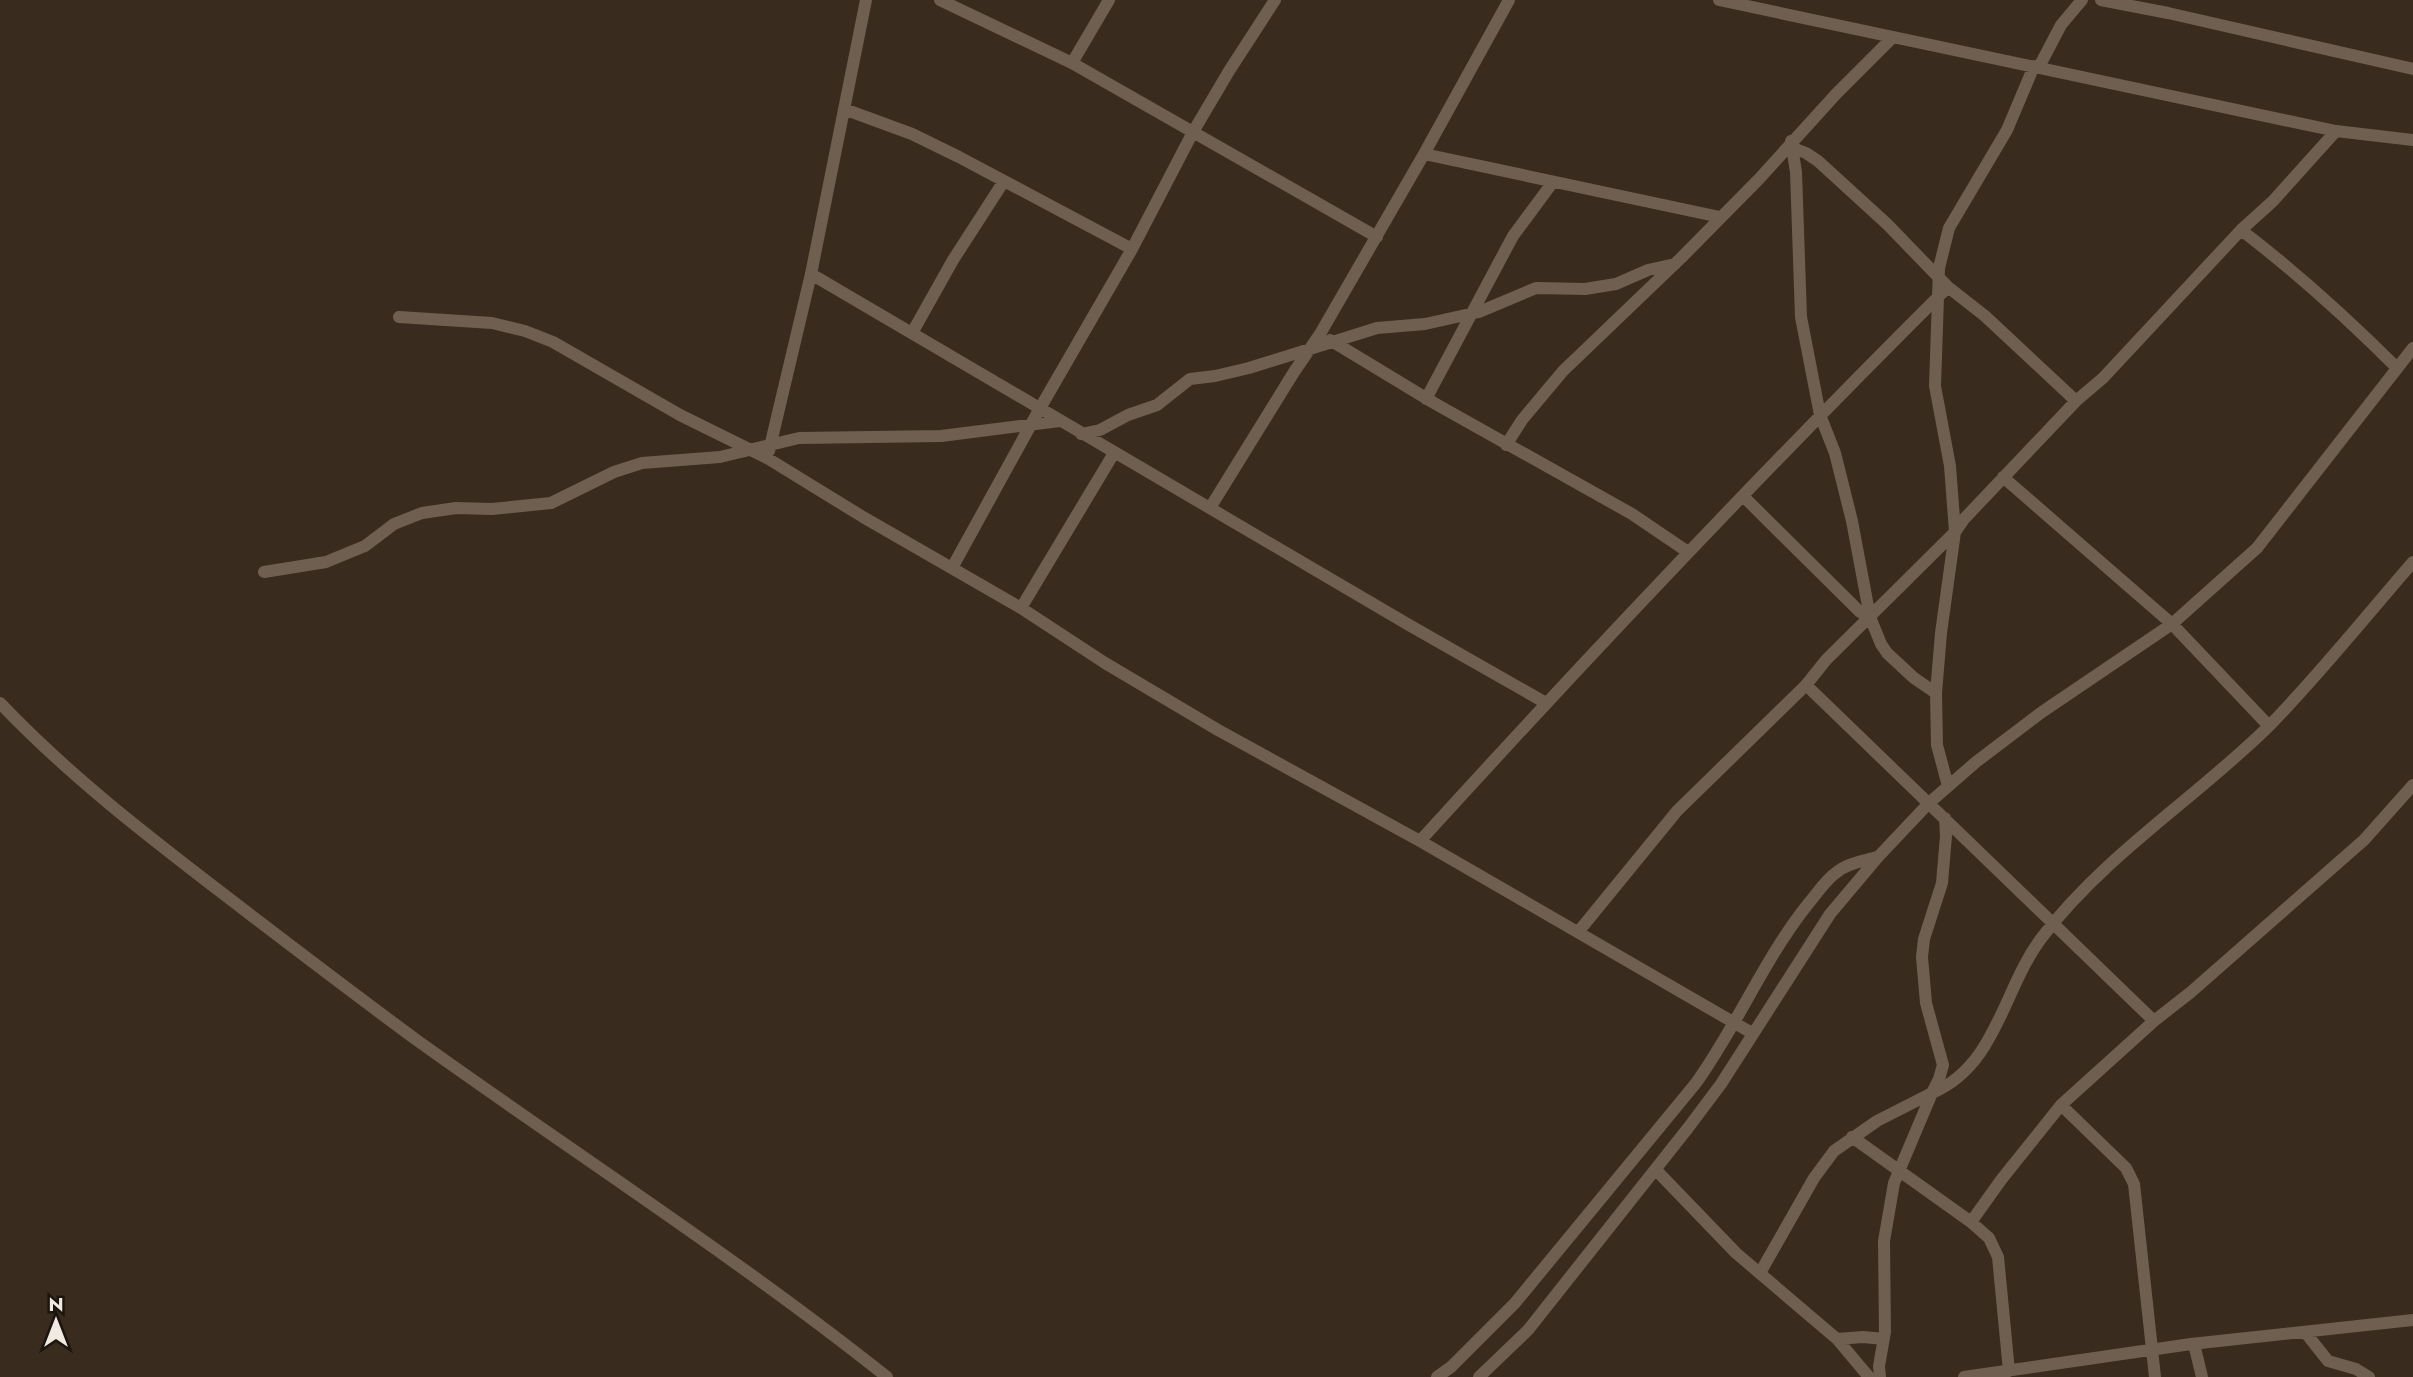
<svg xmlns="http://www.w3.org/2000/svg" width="2413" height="1377" font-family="Jost,sans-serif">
<rect width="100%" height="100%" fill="#392b1e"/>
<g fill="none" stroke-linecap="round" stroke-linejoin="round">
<path stroke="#6f5f50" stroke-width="12" d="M940 0 1072 63 1377 237
M1719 0 2336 131 2413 140
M2101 0 2168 13 2413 69
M1072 63 1109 0
M2039 67 2061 25 2082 0
M844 109 912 134 959 157 1132 249
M1791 141 1796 172 1801 317 1820 415 1835 453 1852 521 1870 617 1881 644 1887 653 1914 678 1936 693
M1793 148 1806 153 1818 161 1887 224 1948 287 1985 316 2076 401
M1424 154 1720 217
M2241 230C2296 272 2348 319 2397 368
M811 274 1409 625 1546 703
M399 317 492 323 525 331 553 342 680 415 767 458 863 517 1021 608 1105 663 1218 730 1420 841 1752 1033
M912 333 953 260 1004 181
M1330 340 1434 403 1632 514 1688 552
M1426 399 1513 236 1553 182
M1081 434 1100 430 1128 415 1157 405 1190 379 1215 376 1249 368 1377 328 1425 324 1479 312 1536 288 1585 289 1616 284 1648 270 1675 264
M1506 445 1522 420 1563 371 1681 258 1759 179 1836 94 1892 38
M769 451 811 274 866 0
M2003 477 2172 624 2269 726
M1744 497 1860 612 1870 617
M1210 508 1294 372 1320 334 1424 154 1509 0
M952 568 1039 410 1132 249 1193 132 1229 71 1275 0
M264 572 326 562 365 546 394 524 422 513 456 508 492 509 551 503 614 472 642 463 720 457 799 438 941 436 1060 421
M1021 608 1114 453
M1806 685 2154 1021
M0 703C76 783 165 849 252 916 307 958 362 1000 418 1041 574 1153 736 1257 887 1377
M1948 786 1937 745 1936 693 1941 633 1955 532 1950 466 1935 386 1939 268 1949 228 2007 130 2034 66
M1420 841C1592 652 1767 467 1948 287
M1579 931 1677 811 1806 685 1826 660 1955 532 1964 519 2076 401 2103 378 2241 230 2273 201 2336 131
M2061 1105 2126 1168 2134 1184 2155 1377
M1852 1137 1971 1222 1989 1238 1998 1257 2009 1371
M1656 1170 1736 1253 1837 1339 1869 1377
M1971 1222 2001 1180 2061 1105 2154 1021 2191 992 2364 840 2413 785
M1760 1273 1814 1178 1834 1151 1877 1121 1932 1093 1939 1079 1943 1065 1926 1003 1922 957 1924 939 1942 883 1946 836 1945 818
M2305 1332 2328 1361 2356 1369 2369 1377
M1837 1339 1863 1337 1884 1339
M2194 1344 2202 1377
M1437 1377 1451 1367 1515 1303 1696 1083C1737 1026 1764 959 1808 904 1817 894 1825 880 1837 872 1848 863 1864 861 1877 857
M1479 1377 1528 1330 1688 1128 1721 1084 1830 914 1878 857 1929 803 1976 762 2042 712 2172 624 2257 548 2413 348
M1880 1377 1879 1366 1885 1332 1884 1241 1894 1183 1932 1093C1998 1065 2003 987 2043 936 2106 854 2196 798 2269 726 2320 674 2366 616 2413 562
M1964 1377 2191 1344 2413 1320"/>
</g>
<g transform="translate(56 1321)" stroke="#1b150f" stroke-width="5" paint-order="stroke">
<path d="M0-5L12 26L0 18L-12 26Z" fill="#f2e9e0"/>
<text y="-10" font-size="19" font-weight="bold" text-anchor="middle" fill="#f2e9e0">N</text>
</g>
</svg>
